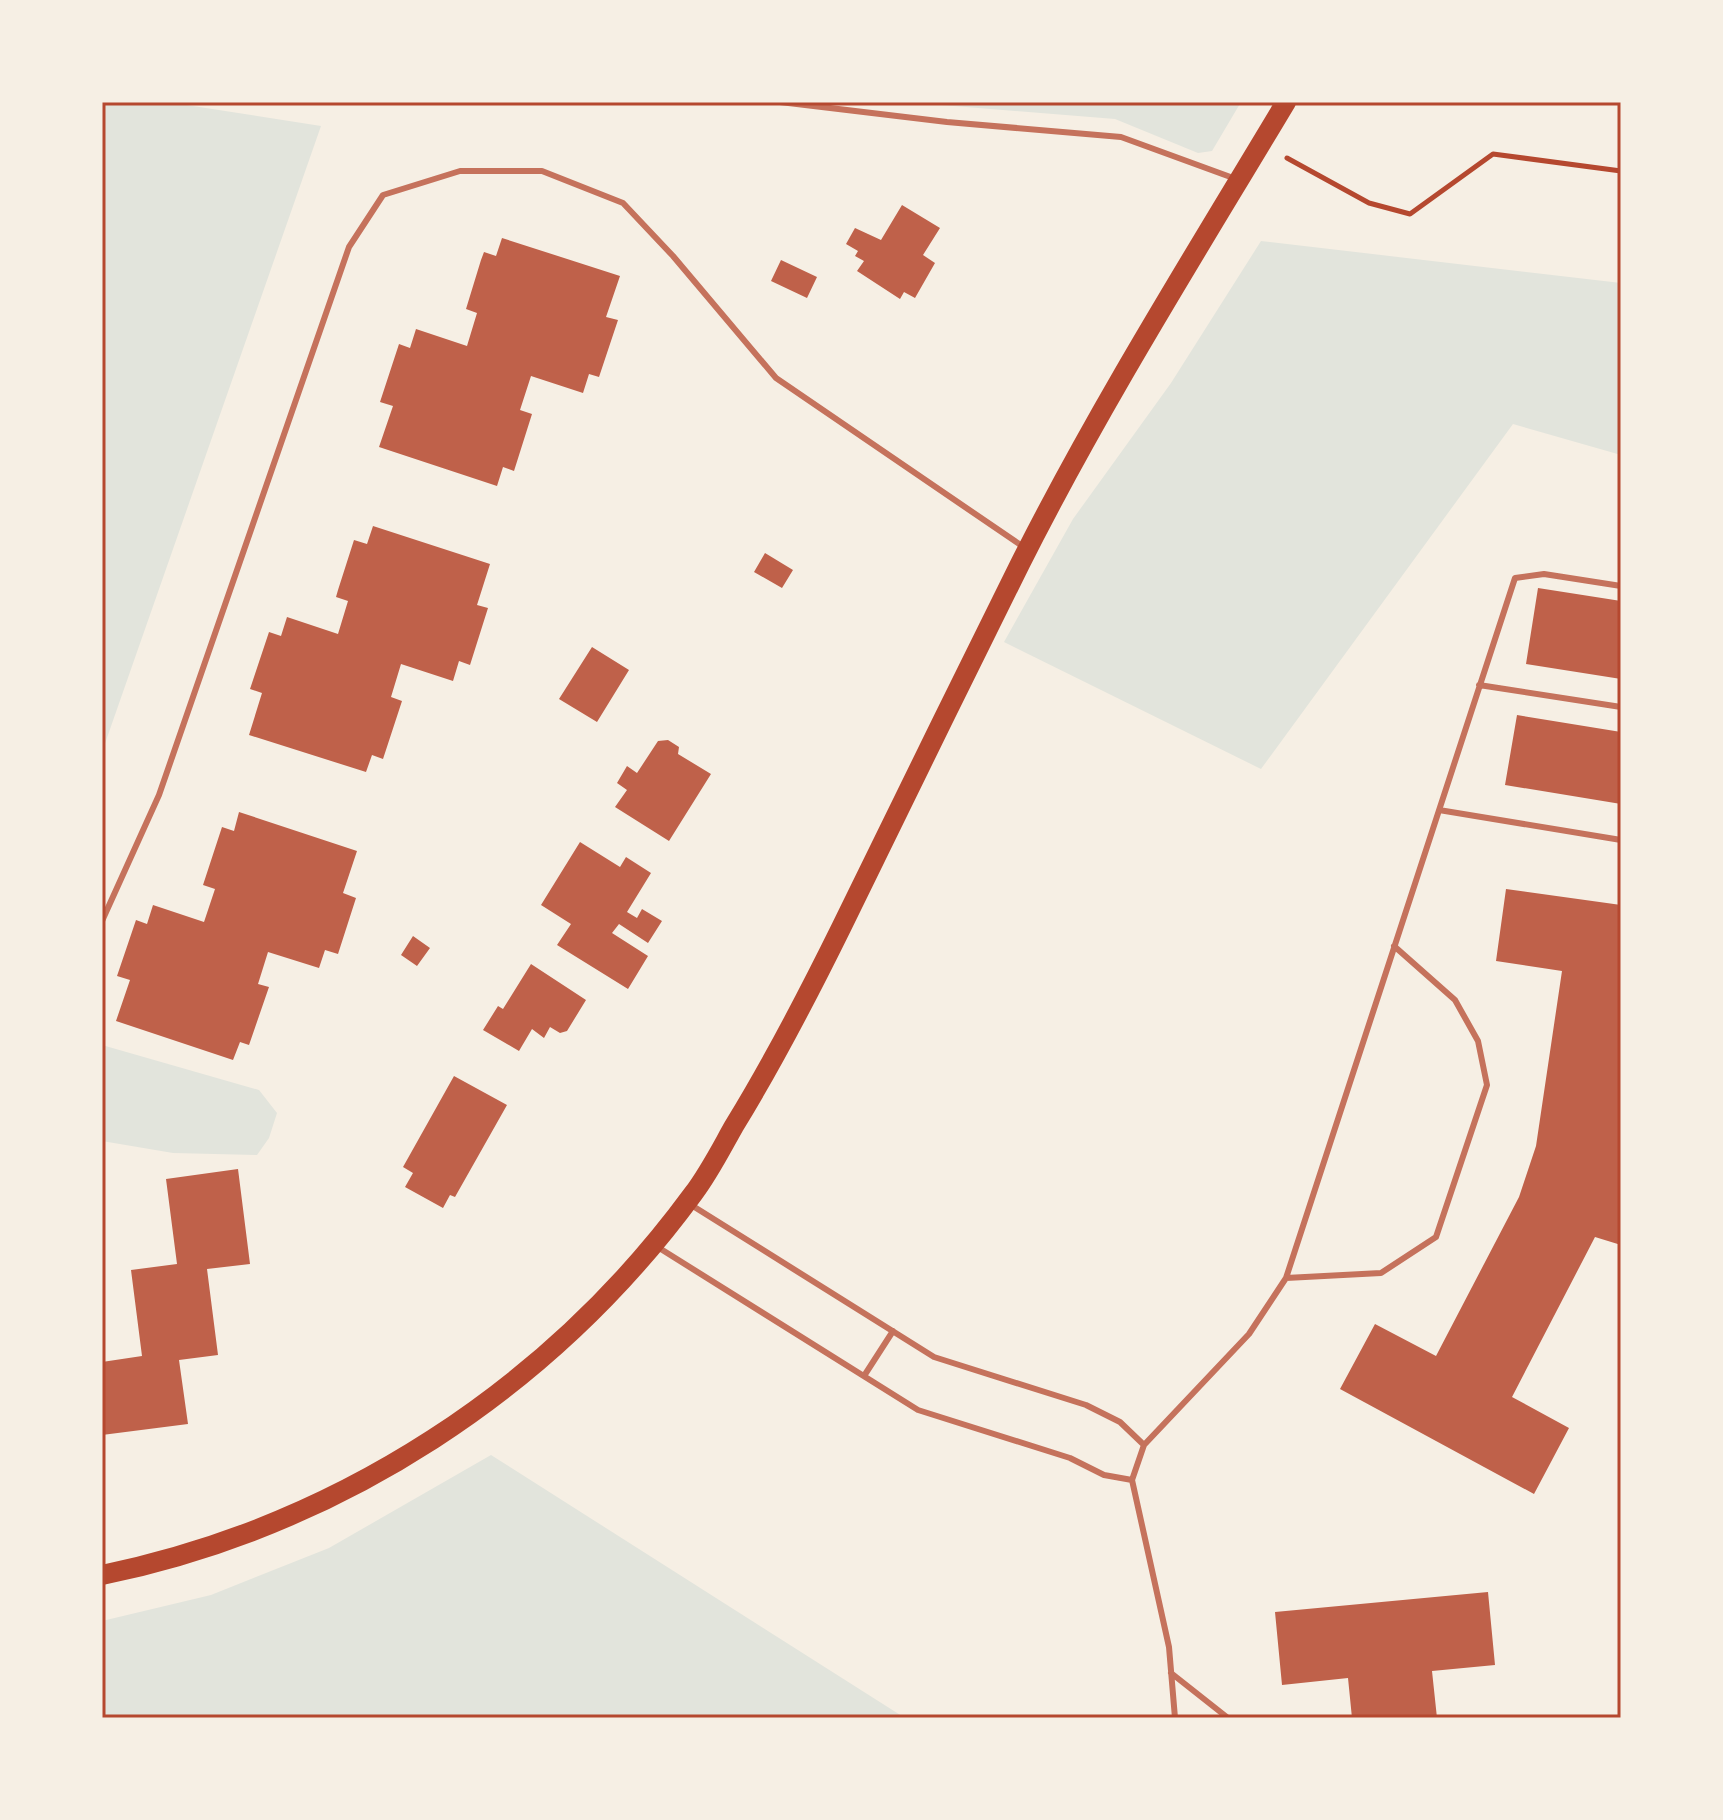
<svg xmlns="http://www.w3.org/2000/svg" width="1723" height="1820" font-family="'Roboto Condensed',sans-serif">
<rect width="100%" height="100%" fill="#f6efe4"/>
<path fill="#e2e4dc" d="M102 102H167L321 126 102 752Z
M905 102H1241L1212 151 1198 153 1115 119Z
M1261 241 1621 283V455L1513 424 1261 769 1004 642 1073 519 1171 383Z
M102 1045 259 1090 277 1113 269 1138 257 1155 173 1153 102 1141Z
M491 1455 905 1718H102V1621L211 1595 329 1548Z"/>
<path fill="#bf614a" d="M902 205 940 228 923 255 935 263 915 298 904 292 900 299 857 271 864 261 855 256 858 251 846 244 855 228 881 240Z
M502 238 620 276 606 317 618 320 599 377 589 374 583 393 531 376 520 410 532 414 514 471 503 467 497 486 379 447 393 406 380 402 399 344 410 348 416 329 467 346 477 313 466 309 481 260 484 252 496 256Z
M781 260 817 277 807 298 771 281Z
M373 526 490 564 477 605 488 608 470 665 459 661 453 681 401 664 391 697 402 701 383 759 372 755 366 772 249 735 262 693 250 689 269 632 281 636 287 617 338 634 348 601 336 597 338 590 354 540 367 544Z
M765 553 793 570 782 588 754 572Z
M1538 588 1621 601V679L1526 664Z
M592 647 629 670 597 722 559 699Z
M1517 715 1621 732V804L1505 785Z
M668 740 679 747 678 754 711 774 669 841 615 807 627 790 617 783 627 766 637 773 658 741Z
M239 812 357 851 343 893 356 898 338 954 325 950 319 968 268 952 258 984 269 987 249 1045 240 1042 233 1060 116 1021 130 980 117 976 136 920 147 924 153 905 204 922 215 889 203 885 222 827 234 831Z
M580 842 620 867 626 857 651 873 627 912 637 918 642 909 662 921 648 943 619 924 612 933 648 956 628 989 557 945 571 924 541 905Z
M1506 889 1621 905V1245L1595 1237 1512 1397 1569 1428 1534 1494 1340 1389 1375 1324 1436 1356 1519 1197 1536 1146 1562 971 1496 961Z
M413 936 430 948 417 966 401 955Z
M531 964 586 1000 567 1031 560 1033 550 1027 544 1038 532 1029 519 1051 483 1030 498 1006 503 1009Z
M454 1076 507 1105 455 1197 450 1195 443 1208 405 1187 413 1173 403 1167Z
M238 1169 250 1264 207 1269 218 1355 179 1360 188 1424 102 1435V1362L142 1356 131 1270 177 1264 166 1179Z
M1488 1592 1495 1665 1432 1671 1437 1718H1352L1348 1678 1282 1685 1275 1612Z"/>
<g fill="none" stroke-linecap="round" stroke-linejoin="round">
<path stroke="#b5482f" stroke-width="5" d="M1287 158 1369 203 1410 214 1493 154 1621 171"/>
<path stroke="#c5725c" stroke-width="6" d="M780 102 947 122 1121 137 1236 179
M1479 685 1621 707
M1439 810 1621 840
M102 921 159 795 349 247 383 195 460 171H542L623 203 673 256 776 378 1025 548
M688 1203 934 1357 1086 1405 1120 1422 1144 1445
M656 1246 918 1410 1070 1458 1104 1475 1132 1480
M1286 1278 1381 1273 1436 1237 1487 1085 1478 1041 1455 1000 1394 946
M864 1376 893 1331
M1171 1673 1228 1718
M1175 1718 1169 1647 1132 1480 1144 1445 1249 1334 1286 1278 1515 578 1544 574 1621 586"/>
<path stroke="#b5482f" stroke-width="20" d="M102 1575C339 1526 550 1389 693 1194 709 1173 721 1149 734 1126 774 1061 808 995 842 926 901 806 960 684 1020 564 1100 405 1195 254 1286 102"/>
</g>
<rect width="1723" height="1820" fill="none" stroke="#f6efe4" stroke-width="208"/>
<rect x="104" y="104" width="1515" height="1612" fill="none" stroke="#b5482f" stroke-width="3"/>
</svg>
